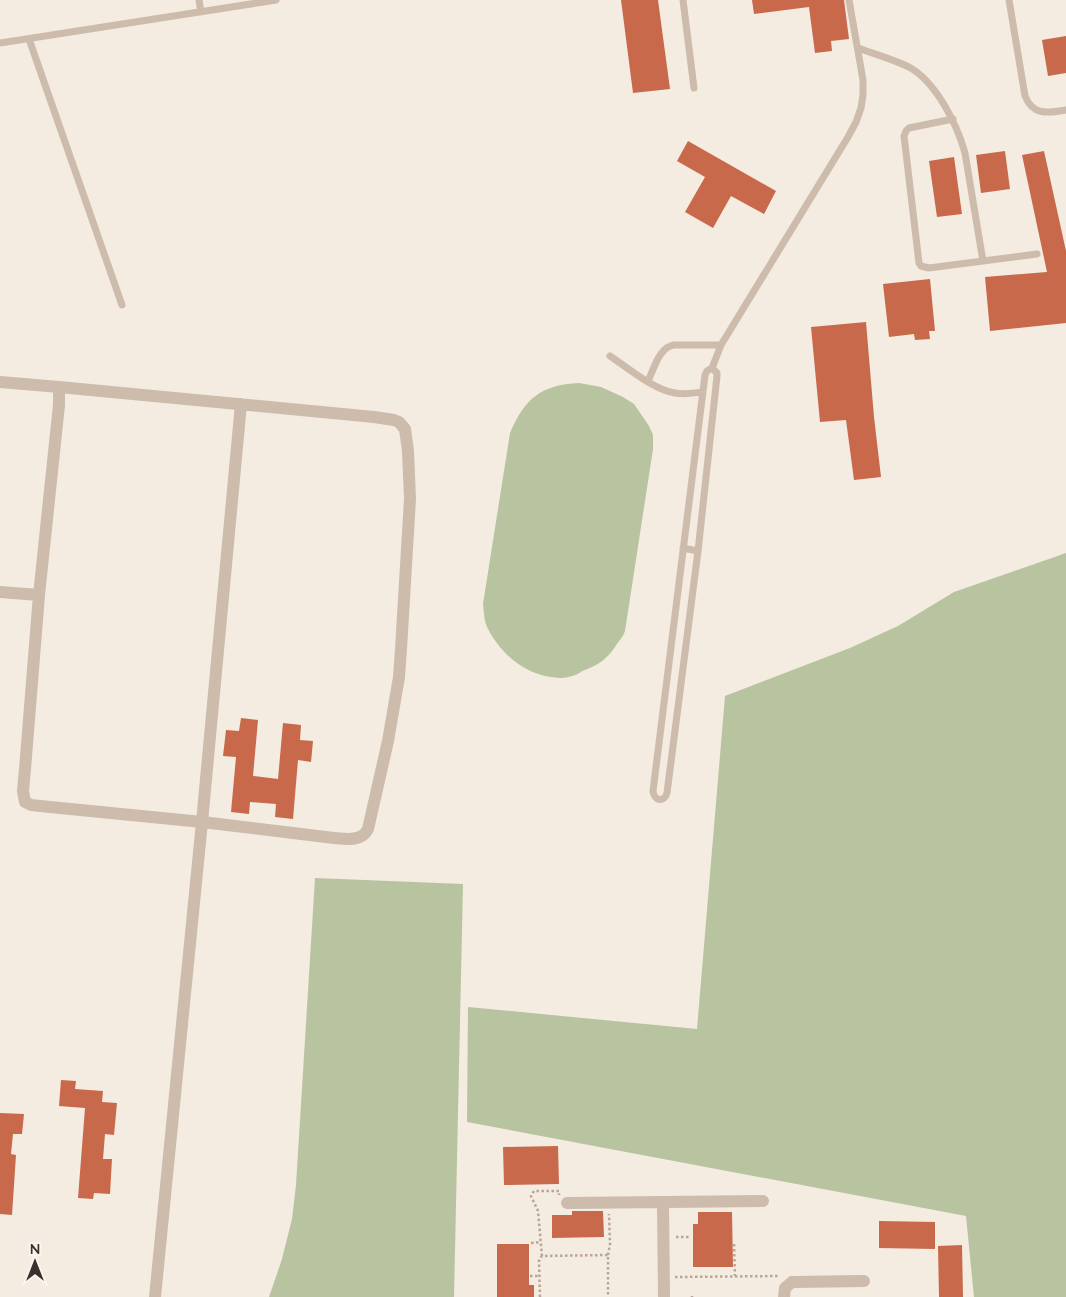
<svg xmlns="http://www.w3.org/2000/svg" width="1066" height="1297" font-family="Mulish,sans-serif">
<rect width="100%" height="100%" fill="#f4ebe1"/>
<path fill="#b8c4a0" d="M579 383 601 387 623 397 634 404 649 426 653 435V449L625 631C622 639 619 640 615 647 607 659 598 665 585 670 581 671 579 674 575 675 571 677 564 678 560 678 527 677 501 655 487 627 484 620 484 612 483 604L510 433C525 398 541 385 579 383Z
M1066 553V1297H974L966 1216 467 1122 468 1007 697 1029 725 696 850 648 898 626 954 592Z
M315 878 463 884 454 1297H269L282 1259 292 1219 296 1185Z"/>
<path fill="#c8694b" d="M621 0H658L670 89 633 93Z
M752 0H844L849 39 831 41 832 51 815 53 809 7 754 14Z
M1066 36V73L1048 76 1042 40Z
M688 141 776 191 764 214 731 196 713 228 685 212 705 177 677 161Z
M1005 151 1010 189 981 193 976 155Z
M1044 151 1066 251V323L990 331 985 277 1047 272 1022 155Z
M954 157 962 214 937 217 929 161Z
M930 279 935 331H929L930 339 915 340 914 334 889 337 883 284Z
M866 322 874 417 881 477 854 480 846 420 820 422 811 327Z
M241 718 258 720 253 776 278 779 283 723 301 725 300 740 313 741 311 762 298 760 293 819 275 817 276 804 250 802 249 814 231 812 236 757 223 756 226 730 239 731Z
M61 1080 76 1081 75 1089 103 1091 102 1102 117 1103 114 1135 105 1134 103 1159H112L110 1194 94 1193 93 1199 78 1198 85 1108 59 1106Z
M0 1113 24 1114 22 1134H13L11 1154 16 1155 12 1215 0 1214Z
M558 1146 559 1184 504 1185 503 1147Z
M572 1211H603L604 1237 552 1238V1215H572Z
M698 1212H732L733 1267H693V1224H698Z
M879 1221 935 1222V1249L879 1248Z
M497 1244H529V1285H534V1297H497Z
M962 1245 963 1297H939L938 1246Z"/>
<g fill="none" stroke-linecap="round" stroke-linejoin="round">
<path stroke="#b9a596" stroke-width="2.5" stroke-dasharray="2.5 2.5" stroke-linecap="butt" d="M676 1237H689
M531 1243 541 1242
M734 1244 735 1276
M608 1255 610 1244 609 1214
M542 1256 538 1211 531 1196 534 1191H559V1195
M530 1276H539
M675 1277 780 1276
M692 1296V1297
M540 1297 539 1261 540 1258 542 1256 608 1255V1297"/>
<path stroke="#cdbbac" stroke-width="7" d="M199 0 201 12
M683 0 694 88
M1009 0 1025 96C1033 116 1048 113 1066 110
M29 39 122 305
M0 43 276 0
M858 48C874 54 893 59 909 67 936 82 957 124 965 153L983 261
M953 119 909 128 906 131 904 136 919 263 921 266 929 268 1037 254
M610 356C628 368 654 390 675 393 684 395 694 393 703 392
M712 368 717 373V376L698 551 667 793C664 803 654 801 653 791L705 375 707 371Z
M712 368 721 345 848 137 856 122 861 108 863 95V80L849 0
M648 381C654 369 659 347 674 345H721
M683 548 698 551"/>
<path stroke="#cdbbac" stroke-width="12" d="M0 382 59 387
M59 387 374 417 394 420 399 422 405 429 408 451 410 499 401 649 399 677 388 741 368 829C362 842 345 839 334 838L202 822 40 806 31 805 25 802 23 791 25 769 39 595 59 405Z
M0 592 39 595
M663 1202 664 1297
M567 1203 763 1201
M155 1297 202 822 241 404
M784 1297 785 1288 792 1282 864 1281"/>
</g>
<g transform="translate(35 1262)" stroke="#fbf5ee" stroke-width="4" paint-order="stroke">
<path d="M0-4L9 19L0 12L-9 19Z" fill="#3b302b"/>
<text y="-8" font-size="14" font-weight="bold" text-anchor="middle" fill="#3b302b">N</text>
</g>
</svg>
